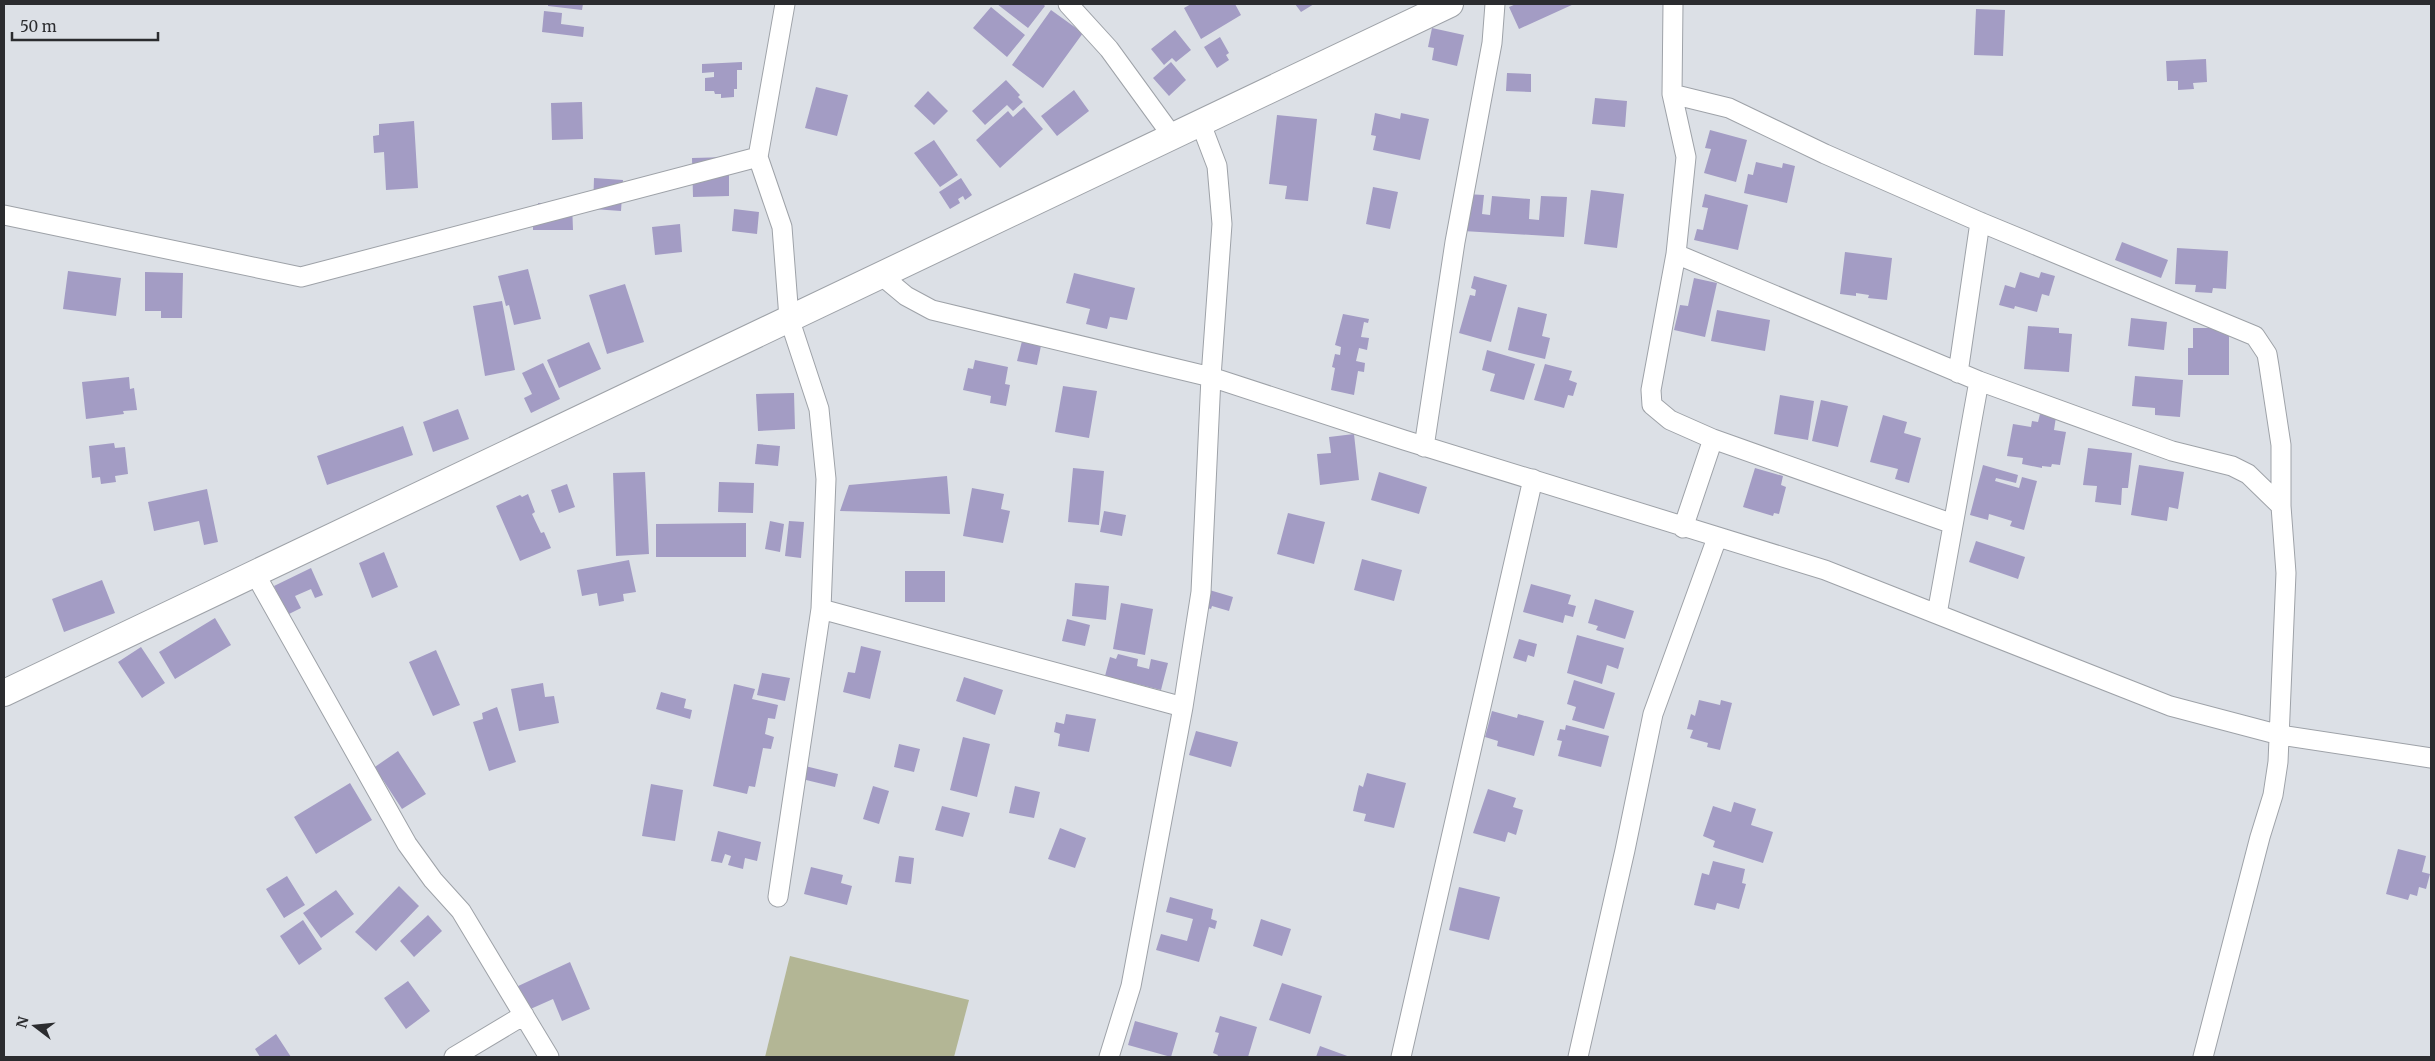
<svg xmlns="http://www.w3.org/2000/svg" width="2435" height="1061" font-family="Merriweather,serif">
<rect width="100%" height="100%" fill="#dce0e6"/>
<path fill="#b3b695" d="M790 956 969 1000 954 1057H765Z"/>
<path fill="#a39cc4" d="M548 4H583L582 10 548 6Z
M997 4H1043L1045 6 1028 28Z
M1191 4H1235L1241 15 1201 39 1184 8Z
M1295 4H1314L1301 12Z
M1516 4H1574L1519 29 1509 7Z
M991 7 1025 35 1007 57 973 28Z
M1976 9 2005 10 2003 56 1974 55Z
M1051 10 1083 33 1043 88 1012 65Z
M544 11 562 13 561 24 584 27 583 37 542 32Z
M1432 28 1464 35 1457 66 1432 60 1434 48 1428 47Z
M1175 30 1191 50 1176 62 1172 58 1164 65 1151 49Z
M1220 37 1229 53 1226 55 1229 60 1217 68 1204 47Z
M2206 59 2207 82 2193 83 2194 89 2178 90V81H2167L2166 61Z
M742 62V70H737V89H734V97L721 98V94H715L714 91H705V78L714 77V72L702 73V64Z
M1171 62 1186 80 1169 96 1153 78Z
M1507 73 1531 74V92L1506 91Z
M1006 80 1020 95 1018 97 1023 102 1013 111 1007 105 985 125 972 111Z
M816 87 848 95 837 136 805 128Z
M1074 90 1089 111 1057 136 1041 116Z
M928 91 948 111 934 125 914 106Z
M1595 98 1627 101 1625 127 1592 124Z
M582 102 583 139 552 140 551 103Z
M1024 107 1043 129 1000 168 976 140 1008 111 1013 117Z
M1375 113 1400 119 1401 113 1429 119 1420 160 1373 150 1376 136 1371 135Z
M1277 115 1317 119 1308 201 1285 199 1287 186 1269 184Z
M414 121 418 188 386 190 384 152 374 153 373 136 379 135V124Z
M1710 130 1747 140 1736 182 1704 173 1711 149 1705 148Z
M934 140 958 175 940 187 914 153Z
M729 157V196L693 197 692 158Z
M1756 162 1782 168 1783 163 1795 166 1787 203 1744 193 1748 174 1753 175Z
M594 178 623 180 621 211 593 209Z
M961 178 972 195 965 200 963 196 958 199 960 203 950 209 939 192Z
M1373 187 1398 192 1390 229 1366 224Z
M1591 190 1624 194 1617 248 1584 244Z
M1466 194 1484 195 1482 214 1490 215 1492 196 1530 199 1529 219 1539 220 1541 196 1567 197 1564 237 1463 231Z
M1705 194 1748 205 1738 250 1694 240 1697 229 1703 230 1708 208 1702 207Z
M538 203H572L573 230H533V217H538Z
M734 209 759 212 757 234 732 231Z
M680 224 682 252 655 255 652 227Z
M2122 242 2168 260 2161 278 2115 260Z
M2177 248 2228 251 2226 289 2213 288 2212 293 2195 292 2196 285 2175 284Z
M1845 252 1892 258 1887 300 1868 298 1869 295 1856 293V296L1840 294Z
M528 269 541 319 514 325 509 305 506 306 498 276Z
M68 271 121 278 116 316 63 309Z
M145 272 183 273 182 318H161V311H145Z
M2020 272 2039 278 2041 272 2055 276 2049 296 2042 294 2037 312 2015 306 2014 309 1999 305 2005 285 2015 288Z
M1074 273 1135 288 1127 320 1110 317 1107 329 1086 324 1090 309 1066 303Z
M1474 276 1507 285 1491 342 1459 333 1470 295 1475 296 1476 290 1471 288Z
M1694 278 1717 283 1705 337 1674 330 1680 305 1688 306Z
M625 284 644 342 607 354 589 295Z
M502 301 515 370 485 376 473 306Z
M1518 307 1547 314 1542 336 1550 338 1545 359 1508 350Z
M1717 310 1770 320 1765 351 1711 341Z
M1343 314 1369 319 1368 323 1364 322 1361 337 1369 338 1367 350 1359 348 1356 361 1365 363 1364 372 1358 371 1354 395 1331 390 1335 368 1332 367 1335 354 1340 355 1341 347 1335 345Z
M2131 318 2167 322 2164 350 2128 346Z
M2028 326 2059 328V333L2072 334 2069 372 2024 369Z
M2193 328H2229V375H2188V348H2193Z
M1023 337 1042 341 1037 365 1017 361Z
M589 342 601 369 559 388 547 360Z
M1487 350 1535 364 1524 400 1490 391 1495 374 1482 370Z
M975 360 1008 367 1005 384 1010 385 1006 406 990 403 991 396 963 390 968 368 973 369Z
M543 363 560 399 531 413 524 398 532 394 522 373Z
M1545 364 1572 371 1569 380 1577 383 1573 396 1568 395 1564 408 1534 400Z
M2135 376 2183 380 2180 417 2155 415V408L2132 406Z
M129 377 130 389 134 388 137 410 123 411 124 414 86 419 82 382Z
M1063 386 1097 391 1089 438 1055 432Z
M794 393 795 429 758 431 756 394Z
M1780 395 1814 401 1808 440 1774 434Z
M1821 400 1848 406 1838 447 1812 441Z
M458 409 469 439 433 452 423 422Z
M2040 414 2056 417 2054 430 2066 432 2060 465 2052 464 2051 467 2042 466V468L2022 464 2023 458 2007 456 2013 424 2031 427 2032 421 2038 422Z
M1883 415 1907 422 1904 433 1921 438 1909 483 1895 479 1898 469 1870 462Z
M403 426 413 455 327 485 317 456Z
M1354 434 1359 480 1320 485 1317 454 1331 453 1329 437Z
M114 443 115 448 125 447 128 474 115 476 116 482 101 484 100 477 92 478 89 446Z
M757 444 780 446 778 466 755 464Z
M2088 448 2132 453 2128 488H2122L2121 505 2095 502 2097 486 2083 485Z
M1983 465 2018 475 2016 483 1996 478 1995 481 2019 488 2022 477 2037 481 2024 530 2010 526 2012 521 1989 514 1988 520 1970 515Z
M2139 465 2184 472 2178 509 2169 507 2167 521 2131 515Z
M1073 468 1104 471 1099 525 1068 522Z
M1755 468 1783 476 1781 485 1786 487 1779 514 1774 513 1773 516 1743 507Z
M645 472 649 554 616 556 613 473Z
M1379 472 1427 487 1419 514 1371 500Z
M947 476 950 514 840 511 849 485Z
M719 482 754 483 753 513 718 512Z
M567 484 575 507 559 513 551 490Z
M972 488 1004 494 1001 509 1010 511 1003 543 963 536Z
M207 489 218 542 204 545 199 521 154 531 148 502Z
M528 494 535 512 532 514 541 533 544 532 551 548 520 561 496 506 520 495 522 497Z
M1104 511 1126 515 1122 536 1100 532Z
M1288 513 1325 522 1314 564 1277 554Z
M770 521 784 524 780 552 765 549Z
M789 521 804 522 801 558 785 556Z
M746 523V557H656V524Z
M1976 541 2025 557 2018 579 1969 562Z
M384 552 398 587 372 598 359 563Z
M1362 559 1402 570 1394 601 1354 590Z
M629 560 636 592 623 594 624 601 599 606 597 593 582 596 577 570Z
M311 568 323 595 315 598 311 589 295 596 301 608 287 615 274 586Z
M905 571H945V602H905Z
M102 580 115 613 64 632 52 599Z
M1075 583 1109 586 1106 620 1072 616Z
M1531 584 1571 595 1568 604 1576 606 1573 617 1565 615 1563 623 1523 612Z
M1206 589 1233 597 1229 611 1212 606 1211 609 1201 606Z
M1595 599 1634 611 1625 639 1596 630 1598 626 1588 623Z
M1121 603 1153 609 1145 655 1113 649Z
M215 618 231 645 175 679 159 652Z
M1067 619 1090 625 1085 646 1062 641Z
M1577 635 1624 648 1618 669 1607 665 1602 684 1567 673Z
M1519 639 1537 644 1534 657 1528 655 1526 662 1513 658Z
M861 646 881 651 870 699 843 692 848 672 855 673Z
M141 647 165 683 142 698 118 662Z
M436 650 460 705 433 716 409 662Z
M1118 654 1138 659 1137 666 1149 669 1151 659 1168 663 1161 690 1105 676 1110 657 1116 659Z
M762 673 790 678 785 701 757 695Z
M964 677 1003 690 995 715 956 701Z
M1574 680 1615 693 1604 729 1572 720 1576 707 1567 704Z
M543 683 545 697 554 696 559 723 519 731 511 689Z
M734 684 755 689 752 699 778 705 775 719 768 718 765 734 774 737 771 749 763 748 755 787 749 786 747 794 713 786Z
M661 692 686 699 684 708 692 710 690 719 656 709Z
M1699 700 1720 705 1721 700 1732 703 1720 750 1707 747 1708 743 1690 738 1693 730 1687 729 1691 714 1695 716Z
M497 707 516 762 489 771 473 722 483 719 482 713Z
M1492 711 1517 718 1518 714 1544 721 1534 756 1497 746 1498 741 1485 737Z
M1066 714 1096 719 1089 752 1058 746 1060 734 1054 732 1056 722 1064 724Z
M1566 725 1609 736 1601 767 1558 756 1562 741 1557 740 1560 729 1565 730Z
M1196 731 1238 742 1231 767 1189 755Z
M963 737 990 744 977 797 950 790Z
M899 744 920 749 914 772 894 767Z
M398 751 426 794 402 809 383 780 377 783 369 771Z
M805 766 838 774 835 787 802 779Z
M1367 773 1406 783 1394 828 1364 821 1366 814 1353 811 1359 785 1363 787Z
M350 783 372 820 316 854 294 817Z
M651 784 683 790 675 841 642 836Z
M873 786 889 791 879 824 863 819Z
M1015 786 1040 792 1034 818 1009 813Z
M1488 789 1516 798 1513 807 1523 810 1516 835 1508 832 1505 842 1473 833Z
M1734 802 1756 809 1751 825 1773 832 1763 863 1713 847 1715 841 1703 836 1713 806 1731 812Z
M942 806 970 813 963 837 935 830Z
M1060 828 1086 838 1075 868 1048 859Z
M718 831 761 842 757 861 745 858 743 869 728 865 731 856 725 854 722 863 711 861Z
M2398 849 2426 856 2422 872 2430 874 2426 889 2419 887 2417 896 2410 894 2408 900 2386 894Z
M899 856 914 858 911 884 895 882Z
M1713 861 1745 869 1742 883 1746 884 1739 909 1717 903 1715 910 1694 905 1702 873 1709 875Z
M811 867 843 875 841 883 852 886 847 905 804 894Z
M287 876 305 905 284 918 266 889Z
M399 886 419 906 376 951 355 932Z
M1459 887 1500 897 1489 940 1449 930Z
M336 890 354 914 321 938 303 913Z
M1170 897 1213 909 1211 919 1217 921 1215 929 1209 927 1199 962 1156 950 1161 934 1187 941 1193 919 1166 912Z
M428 915 442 931 414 957 400 941Z
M1261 919 1291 929 1282 956 1253 946Z
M303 920 322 949 299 965 280 936Z
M570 962 590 1009 562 1021 553 999 526 1011 516 987Z
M408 981 430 1011 406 1029 384 998Z
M1282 983 1322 996 1310 1034 1269 1020Z
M1220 1016 1257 1027 1248 1057H1217L1218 1055 1213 1053 1219 1033 1215 1032Z
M1135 1021 1178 1033 1171 1057 1128 1045Z
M276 1034 291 1057H260L255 1049Z
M1320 1046 1350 1057H1316Z"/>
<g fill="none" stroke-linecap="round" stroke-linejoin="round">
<defs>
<path id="street" d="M1068 4 1109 49 1173 137
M1673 4 1672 94 1686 157 1676 254 1651 390 1652 405 1670 420 1713 439 1683 528
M1672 94 1729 108 1825 154 1980 222 2255 336 2267 354 2269 366 2281 445V506
M4 215 301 277 758 157
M1676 254 1979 381 2172 451 2232 466 2248 474 2281 506 2286 573 2278 762 2273 795 2260 837 2203 1057
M882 276 906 296 932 310 1211 377 1404 440 1825 570 2170 706 2280 735 2431 758
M1958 373 1980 222
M1713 439 1953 524
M1424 447 1455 242 1492 43 1495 4
M254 572 407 844 433 880 461 911 549 1057
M821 609 1183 707
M1937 614 1979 381
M778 897 821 609 826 479 819 409 789 318 782 227 758 157 785 4
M454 1057 524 1015
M1109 1057 1131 986 1183 707 1201 592 1211 377 1222 224 1217 166 1201 124
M1401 1057 1533 479
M1578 1057 1625 850 1653 714 1717 538"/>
<path id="secondary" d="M4 693 1450 4"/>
</defs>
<use href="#street" stroke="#9ea2a8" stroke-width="21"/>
<use href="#secondary" stroke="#9ea2a8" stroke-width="28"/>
<use href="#street" stroke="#fff" stroke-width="19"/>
<use href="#secondary" stroke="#fff" stroke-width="26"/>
</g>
<rect width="2435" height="1061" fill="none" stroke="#2b2c2f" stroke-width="10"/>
<g transform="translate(35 1026) rotate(286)" stroke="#dce0e6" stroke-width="4" paint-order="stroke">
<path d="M0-4L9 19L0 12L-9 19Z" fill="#2b2c2f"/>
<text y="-8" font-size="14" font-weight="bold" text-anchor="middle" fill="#2b2c2f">N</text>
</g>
<path d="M12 32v8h146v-8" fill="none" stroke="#2b2c2f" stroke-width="2.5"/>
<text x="20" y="32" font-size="15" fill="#2b2c2f" stroke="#dce0e6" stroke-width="4" paint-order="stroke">50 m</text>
</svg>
